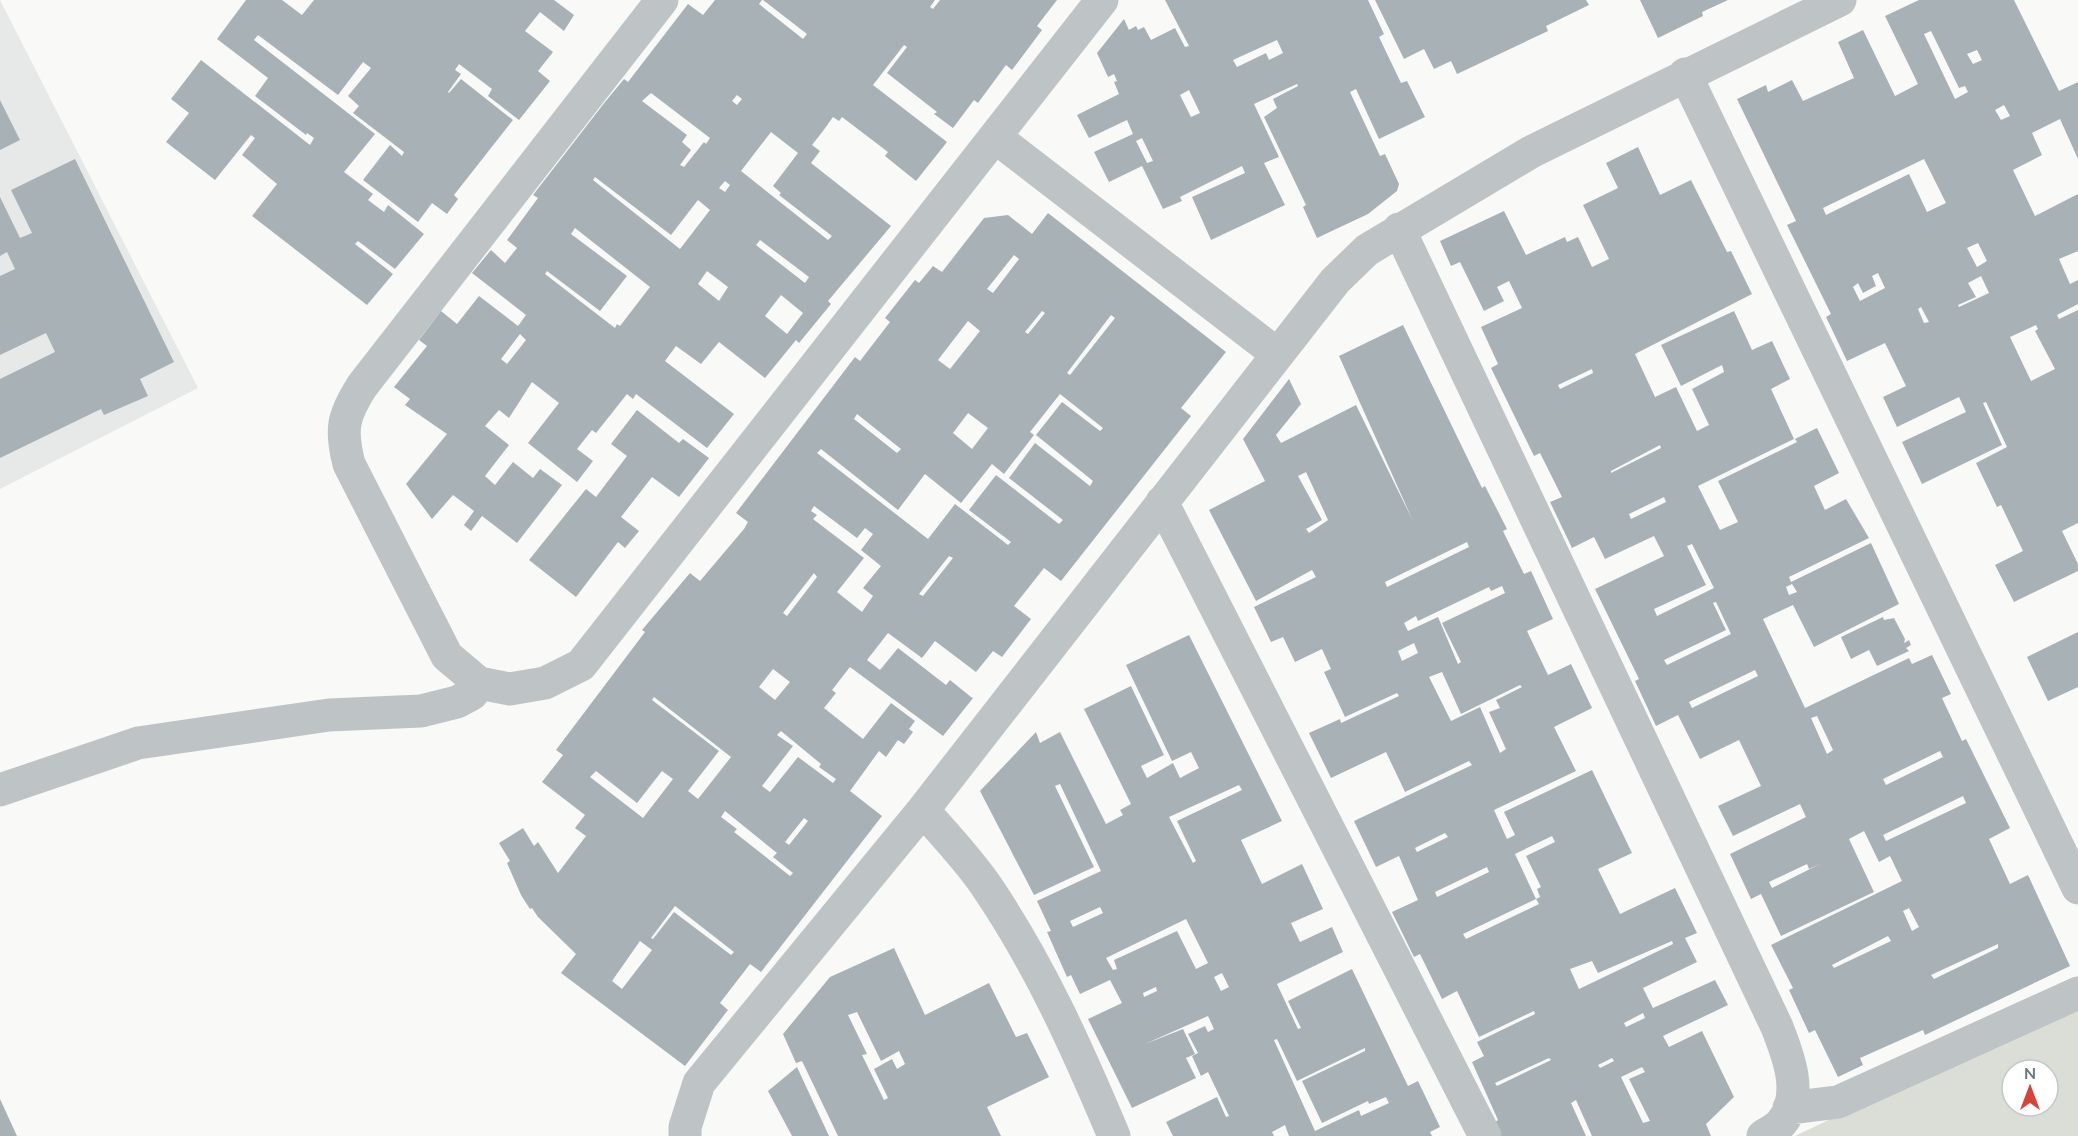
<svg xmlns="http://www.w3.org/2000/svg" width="2078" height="1136" font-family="Mulish,sans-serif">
<rect width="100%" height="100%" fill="#f9f9f7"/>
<path fill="#e7e9e8" d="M0 0 198 388 0 489Z"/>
<path fill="#daded6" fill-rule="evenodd" d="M2078 1001V1136H1795ZM2012 1070H2048V1106H2012Z"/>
<path fill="#a8b2b6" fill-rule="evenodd" d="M246 0H282L302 15 314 0H554L574 15 564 31 540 12 525 31 553 52 538 71 550 81 519 120 488 96 492 89 459 64 455 70 461 74 448 92 449 93 461 79 513 120 454 195 458 199 447 214 432 203 418 222 363 180 390 145 402 156 404 152 353 113 359 106 348 96 371 68 363 62 338 95 258 35 254 40 375 134 344 172 373 194 368 200 384 212 388 205 424 234 395 269 358 241 355 244 393 274 367 305 252 216 277 184 242 155 255 138 251 135 215 180 166 142 189 113 171 99 201 60 310 145 314 138 307 133 306 135 255 96 268 78 217 39Z
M715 0H762L759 4 803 39 807 34 763 0H935L930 7 933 9 940 0H1057L1037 26 1042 30 1012 70 1006 65 978 103 974 100 953 128 934 114 937 112 887 73 907 47 904 45 873 85 947 142 916 181 885 156 888 152 842 117 839 121 833 117 823 131 812 145 820 151 811 163 891 226 828 301 831 304 799 343 796 340 765 378 719 342 701 364 676 346 665 361 734 414 707 448 636 394 633 399 627 394 596 433 592 430 577 449 593 461 577 482 528 443 559 403 532 382 509 418 499 410 485 426 509 445 485 476 495 485 513 462 533 478 540 469 562 485 517 543 482 516 471 531 464 525 474 511 453 495 432 519 406 484 447 434 405 405 410 399 394 387 427 346 419 340 441 311 457 324 479 296 518 326 526 315 472 273 491 250 505 263 517 248 507 240 538 198 533 195 605 102 624 79 628 82 688 4 703 15ZM651 93 710 138 706 144 704 142 684 167 680 165 691 150 682 142 687 135 642 101ZM737 95 742 99 737 105 732 101ZM771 132 798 153 773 186 781 193 779 195 832 236 828 240 741 171ZM595 177 671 235 698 200 710 210 680 249 593 180ZM725 181 730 185 725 192 719 188ZM575 228 650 287 620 326 617 324 615 328 545 274 547 271 600 311 627 276 571 234ZM760 240 809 277 805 283 756 245ZM707 271 728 287 719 301 698 284ZM781 295 803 313 787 334 765 316ZM520 334 526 340 507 364 501 359Z
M1165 0H1368L1384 34 1379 37 1401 83 1407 81 1425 117 1379 139 1356 89 1350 92 1380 156 1385 154 1399 184 1397 191 1368 214 1317 238 1303 207 1306 205 1264 117 1277 108 1273 99 1298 86 1297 84 1254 104 1279 157 1264 163 1285 205 1211 240 1192 197 1245 173 1242 166 1180 197 1182 201 1163 209 1142 166 1109 182 1094 152 1133 134 1127 120 1089 138 1077 115 1119 94 1114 82 1117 81 1114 74 1108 77 1097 53 1124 19 1129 30 1136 26 1138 30 1144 27 1151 40 1175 28 1185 47 1189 46ZM1277 40 1283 53 1269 60 1266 53 1237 67 1233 60ZM1189 90 1200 113 1191 117 1180 95ZM1142 138 1153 161 1147 163 1136 141Z
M1375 0H1586L1589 5 1546 26 1548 31 1457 74 1451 61 1434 69 1424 49 1404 59Z
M1640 0H1728L1702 12 1703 16 1658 38Z
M1919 0H2014L2059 91 2078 82V159L2060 119 2032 133 2042 155 2013 170 2035 216 2078 194V251L2059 259 2070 284 2078 280V304L2057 315 2059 319 2078 310V523L2062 531 2078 564V571L2014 602 1995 565 2023 551 2001 505 1997 507 1976 463 2007 447 1986 402 1983 403 2002 445 1922 484 1902 442 1966 412 1959 397 1897 427 1883 397 1906 386 1885 343 1847 361 1826 317 1831 314 1787 225 1796 221 1737 99 1766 85 1768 92 1792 80 1803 101 1854 78 1838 42 1863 30 1895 96 1918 84 1885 16ZM1931 31 1959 88 1965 86 1968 92 1955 99 1924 34ZM1977 50 1982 60 1973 64 1967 54ZM2004 105 2010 116 2001 120 1995 110ZM1924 159 1946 203 1927 212 1909 174 1826 215 1823 208ZM1978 243 1987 261 1977 267 1967 248ZM1878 273 1885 288 1860 301 1853 287 1858 283 1863 293 1876 286 1872 276ZM1981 276 1989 293 1959 307 1958 305 1976 297 1968 283ZM1921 307 1929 322 1924 323 1918 309ZM2036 325 2038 329 2035 331 2055 369 2031 381 2010 337Z
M0 100 20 140 0 150Z
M1638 147 1660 195 1691 180 1727 252 1731 251 1752 294 1635 354 1655 397 1676 387 1697 431 1709 425 1692 389 1724 372 1722 365 1681 386 1661 345 1734 311 1752 350 1772 341 1790 379 1771 389 1794 439 1698 486 1720 530 1738 522 1718 481 1797 442 1795 439 1817 428 1839 473 1814 486 1825 510 1846 499 1869 538 1789 577 1791 582 1871 543 1899 604 1814 647 1793 605 1763 619 1805 708 1909 658 1912 664 1932 655 1951 694 1942 698 1962 741 1966 739 2010 828 1989 839 2010 884 2028 875 2070 966 1925 1035 1923 1030 1860 1058 1863 1065 1838 1077 1815 1030 1809 1033 1789 990 1793 988 1771 945 1902 881 1890 856 1879 862 1864 831 1849 839 1874 892 1781 936 1761 894 1751 899 1730 854 1806 817 1800 804 1733 836 1718 806 1761 786 1739 740 1700 759 1678 715 1656 726 1635 681 1639 679 1595 589 1664 556 1654 536 1605 559 1594 537 1572 548 1550 502 1562 497 1540 453 1534 456 1491 368 1498 364 1481 327 1522 308 1509 281 1497 287 1504 301 1484 311 1460 262 1451 266 1440 241 1504 211 1526 255 1565 237 1567 242 1578 237 1592 267 1609 259 1583 205 1618 188 1606 163ZM1592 369 1593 373 1560 389 1558 385ZM1660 445 1661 448 1611 473V471ZM1664 497 1666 502 1631 519 1629 514ZM1692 544 1714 588 1657 616 1654 609 1706 585 1687 546ZM1792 584 1797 592 1789 595 1786 587ZM1716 602 1731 634 1667 665 1664 660 1726 630 1713 603ZM1755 670 1758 676 1692 708 1689 702ZM1817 716 1833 750 1827 754 1811 718ZM1940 751 1943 757 1886 785 1883 779ZM1963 796 1966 803 1886 841 1883 835ZM1822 863 1772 888 1769 882 1807 864 1809 869ZM1909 908 1919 927 1912 931 1903 911ZM1888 936 1891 941 1834 968 1832 965ZM1998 944V948L1934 979 1931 975Z
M75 159 174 362 140 379 148 396 104 415 101 409 0 458V379L55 352 46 333 0 355V276L15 269 7 252 0 256V197L20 238 32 233 11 190Z
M1048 213 1226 352 1181 408 1191 416 1061 581 1044 568 1014 606 1031 619 1002 657 993 651 976 672 935 641 922 658 888 633 867 660 880 670 898 648 946 685 950 680 971 697 973 698 943 736 850 667 832 690 836 693 824 708 863 739 891 703 915 721 909 729 913 732 904 744 898 740 886 757 879 751 850 791 882 816 761 972 750 964 720 1003 728 1010 685 1066 561 973 576 954 538 917 532 908 530 909 521 895 507 863 510 861 499 843 523 828 534 846 538 842 558 873 586 836 575 828 585 815 542 782 563 755 556 750 645 632 642 630 690 573 700 581 744 529 748 522 736 513 855 357 860 361 890 322 885 318 915 280 919 283 933 266 942 272 984 218 1008 215 1032 234ZM1014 255 1019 259 993 293 987 289ZM1042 311 1045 313 1028 334 1025 332ZM1111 315 1115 318 1070 375 1067 373ZM968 321 980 331 950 369 938 360ZM1060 394 1103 428 1100 431 1062 402 1036 435 1093 481 1090 486 1035 443 1009 478 1063 520 1059 524 996 475 969 510 1011 542 1008 545 955 504 928 539 817 453 821 449 898 510 925 474 961 503 992 464 1004 474 1034 435 1030 432ZM968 413 988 428 972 449 953 433ZM857 414 901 449 897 453 854 419ZM814 506 857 538 865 528 873 534 861 550 881 566 863 588 873 596 862 612 837 592 864 558 813 519 817 515 811 511ZM949 556 953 558 923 596 919 594ZM814 573 817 577 787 616 783 613ZM773 669 790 682 775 700 759 687ZM654 697 731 757 698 799 688 791 719 751 652 700ZM781 731 821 764 819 767 836 779 833 783 798 757 770 792 762 786 793 746 777 735ZM596 771 637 803 662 771 673 779 643 818 590 777ZM725 811 777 853 773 857 793 873 790 876 734 832 737 829 721 817ZM804 818 808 821 789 845 785 842ZM675 906 734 952 731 955 674 912 653 939 651 938ZM640 941 652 950 622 989 612 981Z
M1403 325 1482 488 1485 486 1507 529 1503 531 1524 574 1531 571 1553 619 1527 631 1548 675 1571 664 1592 708 1554 727 1576 771 1494 810 1507 839 1515 835 1504 812 1592 770 1632 853 1598 869 1620 914 1675 888 1697 933 1685 938 1697 962 1643 988 1653 1008 1715 980 1728 1005 1663 1036 1669 1047 1702 1031 1734 1097 1706 1124 1711 1136H1592L1576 1100 1571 1103 1586 1136H1498L1491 1125 1498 1120 1472 1062 1484 1056 1477 1042 1535 1014 1534 1011 1479 1037 1457 991 1442 999 1420 954 1414 957 1392 912 1418 900 1399 856 1376 867 1354 821 1472 765 1469 761 1405 792 1386 752 1331 778 1309 733 1340 719 1341 723 1399 696 1397 693 1345 717 1324 672 1331 669 1322 649 1295 662 1283 637 1271 642 1254 607 1316 577 1312 570 1256 601 1209 510 1265 481 1243 439 1289 379 1301 404 1276 435 1281 443 1356 405 1413 521 1339 356ZM1306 472 1328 520 1309 533 1306 529 1322 520 1298 476ZM1467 542 1469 547 1387 587 1385 582ZM1502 586 1505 593 1442 623 1461 662 1458 664 1438 617 1408 631 1404 623 1416 616 1418 621 1489 587 1491 591ZM1414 643 1418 653 1402 661 1398 651ZM1442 672 1461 714 1520 685 1522 687 1496 700 1500 708 1489 712 1506 749 1500 753 1480 707 1451 721 1429 677ZM1445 833 1448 837 1417 852 1415 848ZM1552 836 1555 842 1526 856 1541 887 1537 889 1540 897 1536 899 1539 904 1466 939 1463 934 1536 899 1515 854ZM1487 867 1489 872 1437 897 1435 892ZM1672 941 1673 944 1579 989 1570 969 1592 961 1598 973ZM1643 1013 1645 1018 1626 1027 1624 1023ZM1549 1058 1551 1060 1497 1086 1495 1083ZM1612 1058 1614 1061 1600 1068 1598 1065ZM1642 1067 1645 1072 1629 1079 1650 1121 1643 1123 1621 1077Z
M637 410 679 443 683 439 709 458 679 497 652 477 621 517 639 531 625 548 618 542 576 597 529 560 586 489 596 497 627 456 611 444Z
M1883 617 1884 620 1894 618 1905 639 1904 643 1909 640 1911 645 1906 648 1909 651 1877 666 1869 650 1851 659 1841 637Z
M2078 632V687L2048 701 2027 657Z
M1189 635 1282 821 1241 840 1262 884 1302 864 1323 909 1291 923 1300 942 1332 927 1343 952 1277 984 1298 1029 1301 1028 1288 1001 1352 969 1408 1086 1418 1081 1440 1127 1430 1132 1432 1136H1289L1285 1125 1272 1132 1274 1136H1173L1166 1122 1217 1097 1226 1117 1229 1116 1208 1072 1201 1076 1192 1056 1198 1053 1188 1034 1205 1026 1208 1032 1214 1029 1208 1016 1145 1044 1183 1029 1195 1054 1186 1058 1196 1078 1132 1108 1088 1019 1122 1003 1110 980 1080 994 1071 975 1067 977 1047 932 1051 931 1037 901 1101 871 1060 784 1055 786 1094 867 1034 895 980 791 1036 732 1040 743 1060 732 1106 824 1123 815 1120 810 1131 804 1084 709 1131 686 1164 755 1141 766 1147 778 1173 763 1180 778 1199 768 1191 752 1172 761 1126 665ZM1239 785 1242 790 1177 821 1196 861 1193 863 1169 817ZM1100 907 1103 913 1073 927 1070 921ZM1186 919 1208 963 1196 969 1177 931 1114 960 1117 969 1113 970 1106 958ZM1222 973 1229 987 1221 991 1214 977ZM1156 987 1157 991 1144 997 1143 993ZM1277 1039 1297 1081 1365 1048V1051L1302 1081 1322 1123 1368 1101 1369 1104 1386 1097 1389 1103 1361 1116 1359 1110 1315 1131 1274 1040Z
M894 948 925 1015 989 983 1016 1037 1027 1033 1049 1077 987 1107 1001 1136H838L802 1061 796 1063 783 1034 830 977ZM857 1012 881 1061 899 1051 905 1064 897 1069 892 1059 874 1069 888 1098 884 1100 862 1055 867 1054 848 1015Z
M797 1067 829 1136H792L768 1091Z
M0 1099 17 1136H0Z"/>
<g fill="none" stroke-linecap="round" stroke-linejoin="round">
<path stroke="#bec4c6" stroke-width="33" d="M662 0 362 386C343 416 340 429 349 464L447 656 479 683 510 689 545 683 581 665 1102 0
M1685 74 2078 888
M995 137 1277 354
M1399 229 1777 1027C1788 1055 1804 1095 1782 1122 1778 1128 1769 1132 1763 1136
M1162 502 1485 1136
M0 790 138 743 329 715 421 711 457 702 472 694 479 683
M923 810C944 834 967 858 985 884 1039 963 1077 1048 1114 1136
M1789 1108 1838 1102 2078 993
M685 1136V1127L699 1083 923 810 1335 281 1367 250 1531 152 1840 0"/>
</g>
<g transform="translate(2030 1088)"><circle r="28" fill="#ffffff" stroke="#c2c9cc" stroke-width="1.5"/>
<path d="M0-4.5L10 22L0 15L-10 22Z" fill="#d84337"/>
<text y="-9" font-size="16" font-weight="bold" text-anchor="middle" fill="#667980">N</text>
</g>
</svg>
